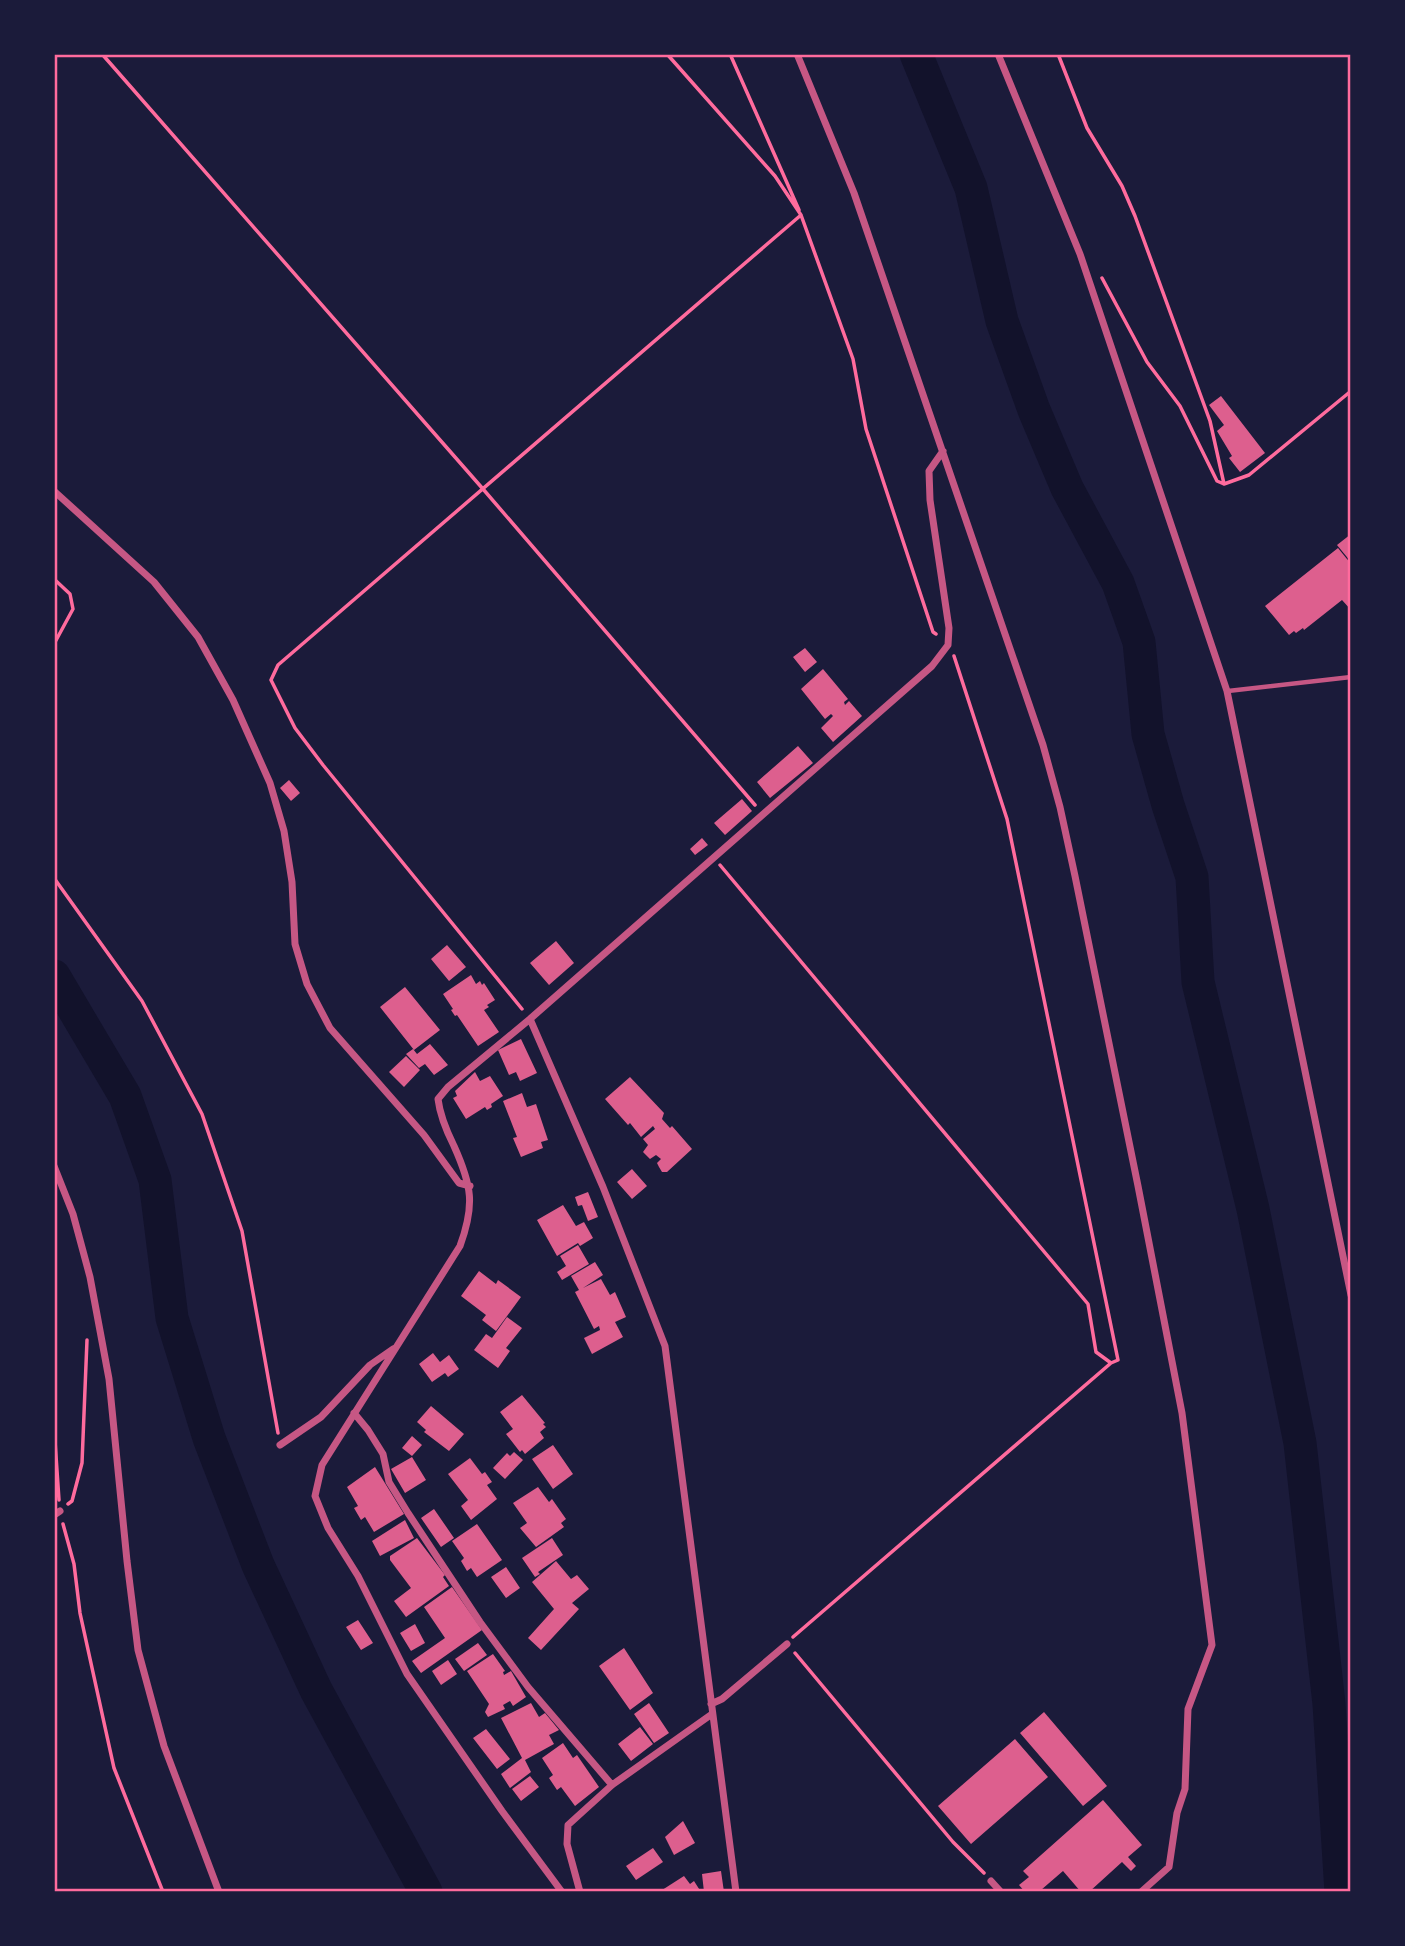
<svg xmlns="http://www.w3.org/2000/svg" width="1405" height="1946" font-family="'Asap Condensed',sans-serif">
<rect width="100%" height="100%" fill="#1b1b3a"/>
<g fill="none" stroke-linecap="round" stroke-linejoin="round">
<path stroke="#12122b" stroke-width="33" d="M916 54 971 188 1002 321 1034 410 1067 488 1118 583 1139 642 1148 734 1168 805 1192 877 1198 982 1253 1209 1300 1443 1329 1704 1341 1892
M54 976 125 1096 155 1180 172 1318 209 1438 258 1565 316 1690 426 1892"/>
</g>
<path fill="#dd5f8e" d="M1221 396 1265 453 1240 472 1229 458 1232 456 1217 431 1224 425 1209 405Z
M1351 534V562L1337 545Z
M1338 548 1351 564V610L1342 600 1304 630 1303 628 1296 633 1294 631 1289 635 1265 606Z
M805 648 817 662 805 672 793 657Z
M823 669 848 699 844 702 845 705 849 701 862 716 833 742 821 728 833 716 831 714 825 719 801 689Z
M798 746 813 763 770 798 757 782Z
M289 780 300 793 291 801 280 788Z
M742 799 752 811 725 835 714 823Z
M702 838 708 845 695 855 690 849Z
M556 941 574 963 549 985 530 963Z
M447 945 466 967 449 981 431 959Z
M471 975 476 984 480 981 482 985 484 983 495 1000 487 1005 489 1007 484 1010 499 1032 478 1046 457 1015 455 1016 451 1010 453 1009 443 994Z
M405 987 440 1030 414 1050 380 1007Z
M521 1039 537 1073 520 1081 516 1072 509 1075 498 1050Z
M430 1044 448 1065 434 1075 425 1064 419 1068 406 1054 413 1049 417 1054Z
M406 1056 420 1070 404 1087 389 1072Z
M475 1072 480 1081 490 1076 503 1096 491 1104 492 1107 487 1110 485 1107 466 1119 453 1098 457 1096 455 1091Z
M630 1077 664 1113 662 1119 670 1128 672 1126 692 1149 667 1172H662L659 1167 657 1163 661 1159 656 1155 650 1159 643 1152 648 1145 643 1139 655 1129 653 1126 641 1137 630 1123 628 1125 605 1099Z
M522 1093 527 1107 536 1104 548 1140 541 1142 543 1148 521 1157 513 1138 517 1137 503 1101Z
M632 1169 647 1186 632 1199 617 1182Z
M588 1192 598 1217 588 1221 582 1205 578 1206 575 1197Z
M563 1205 576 1226 584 1222 593 1238 580 1246 578 1243 557 1256 537 1220Z
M578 1245 589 1264 562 1280 557 1272 566 1266 560 1256Z
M595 1262 603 1275 583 1288 601 1279 610 1295 615 1292 626 1317 615 1322 623 1337 592 1354 584 1338 600 1330 599 1326 594 1329 575 1292 579 1290 571 1276Z
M479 1271 496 1284 498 1280 521 1297 496 1331 482 1320 486 1315 461 1296Z
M507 1317 522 1328 506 1348 510 1351 498 1368 474 1350 486 1334 492 1338Z
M433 1353 440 1362 449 1355 459 1369 448 1377 445 1373 432 1382 419 1364Z
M522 1395 545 1423 543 1424 546 1427 540 1432 544 1438 525 1454 522 1450 520 1452 506 1434 513 1429 500 1412Z
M431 1406 464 1434 449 1451 424 1432 426 1430 417 1422Z
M412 1436 422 1445 412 1456 402 1448Z
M553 1445 573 1474 553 1489 532 1459Z
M514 1452 523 1460 505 1479 493 1468 507 1453 510 1456Z
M412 1457 426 1480 405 1493 391 1469Z
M470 1458 482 1474 485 1472 492 1482 487 1485 497 1499 471 1520 461 1506 468 1500 448 1474Z
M375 1467 404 1514 374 1532 365 1517 361 1520 354 1508 358 1506 347 1487Z
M538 1487 549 1502 552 1499 566 1519 561 1523 564 1527 536 1547 520 1528 527 1523 513 1503Z
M434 1509 454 1538 441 1547 421 1518Z
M405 1520 414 1538 380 1556 372 1541Z
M477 1524 502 1560 477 1577 471 1568 467 1571 461 1561 464 1558 452 1541Z
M417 1538 445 1575 443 1577 449 1586 406 1617 394 1601 411 1588 390 1560V1556Z
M552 1538 563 1555 538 1572 540 1574 535 1577 522 1558Z
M556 1561 571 1579 577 1575 589 1589 572 1603 579 1609 541 1650 528 1638 554 1609 532 1582Z
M506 1567 520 1588 506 1598 491 1577Z
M452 1587 482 1630 421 1673 412 1661 445 1638 424 1607Z
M358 1620 373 1643 361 1650 346 1627Z
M415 1624 425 1643 411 1651 400 1633Z
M478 1643 487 1655 464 1671 455 1659Z
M624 1648 653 1693 630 1710 599 1666Z
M493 1654 505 1671 503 1672 504 1675 511 1671 526 1697 513 1706 510 1701 503 1705 505 1709 488 1717 485 1712 489 1704 467 1671Z
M448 1660 457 1674 441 1685 432 1671Z
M531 1703 539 1717 545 1713 559 1730 549 1735 554 1744 525 1760 531 1772 510 1788 501 1774 522 1758 501 1718Z
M649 1703 669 1733 654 1743 634 1714Z
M1044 1712 1107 1786 1083 1806 1020 1733Z
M640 1727 653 1744 631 1761 618 1744Z
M486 1729 510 1759 497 1769 473 1738Z
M1015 1739 1048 1777 971 1844 938 1806Z
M563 1743 573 1758 577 1755 599 1787 575 1806 561 1787 557 1790 549 1778 553 1775 542 1758Z
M530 1776 539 1787 521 1801 512 1789Z
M1103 1800 1142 1845 1128 1857 1136 1866 1131 1871 1122 1862 1089 1892H1081L1063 1871 1041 1890 1043 1892H1025L1019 1885 1029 1877 1023 1871Z
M683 1821 695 1843 674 1855 665 1837Z
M653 1848 663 1862 636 1880 626 1866Z
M721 1871 724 1892H704L702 1874Z
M684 1876 690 1884 694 1881 701 1892H659Z"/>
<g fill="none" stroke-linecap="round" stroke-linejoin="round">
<path stroke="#ff6b9d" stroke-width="3.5" d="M102 54 483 489 755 805
M667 54 775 176 801 215
M730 54 799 210
M1058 54 1087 128 1122 186 1135 216 1210 421 1224 484
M1102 278 1147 362 1180 406 1217 481 1224 484 1249 475 1351 391
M54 579 70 594 73 609 54 644
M954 656 1007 819 1118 1360 1111 1363
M720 865 1088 1304 1096 1352 1111 1363 793 1637
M54 878 142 1001 202 1114 242 1231 278 1433
M522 1009 323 765 295 728 271 680 278 665 801 215 853 359 866 429 933 632 936 634
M54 1426 59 1500
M68 1504 72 1501 82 1463 87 1340
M63 1524 74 1564 80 1613 114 1768 163 1892
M795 1653 953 1842 984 1873"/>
<path stroke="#c65784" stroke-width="4.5" d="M1228 691 1351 677"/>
<path stroke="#c65784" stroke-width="7" d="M797 54 854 193 1043 745 1060 807 1075 876 1138 1186 1182 1413 1212 1645 1188 1709 1185 1789 1177 1813 1169 1867 1141 1892
M998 54 1080 254 1227 691 1351 1295
M54 491 154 582 198 637 233 700 270 783 284 831 292 882 295 944 307 984 330 1028 424 1135 459 1183 470 1186
M530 1019 603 1187 665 1346 736 1892
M54 1166 73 1214 90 1277 109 1379 127 1561 138 1650 164 1746 219 1892
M354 1413 368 1430 383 1454 389 1482 408 1513 480 1622 528 1687 612 1785
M280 1445 321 1417 370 1365 393 1349
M54 1515 60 1511
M711 1704 722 1699 787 1644
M991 1881 1001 1892
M562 1892 502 1811 407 1674 358 1576 328 1528 315 1496 322 1465 460 1246C475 1205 472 1186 454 1146 446 1130 440 1116 438 1099L448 1087 530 1019 932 666 948 645 949 628 930 500 929 471 943 451
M580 1892 567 1844 568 1825 612 1785 712 1714"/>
</g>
<rect width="1405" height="1946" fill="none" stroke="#1b1b3a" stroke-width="112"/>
<rect x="56" y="56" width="1293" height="1834" fill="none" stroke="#ff6b9d" stroke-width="2.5"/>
</svg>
